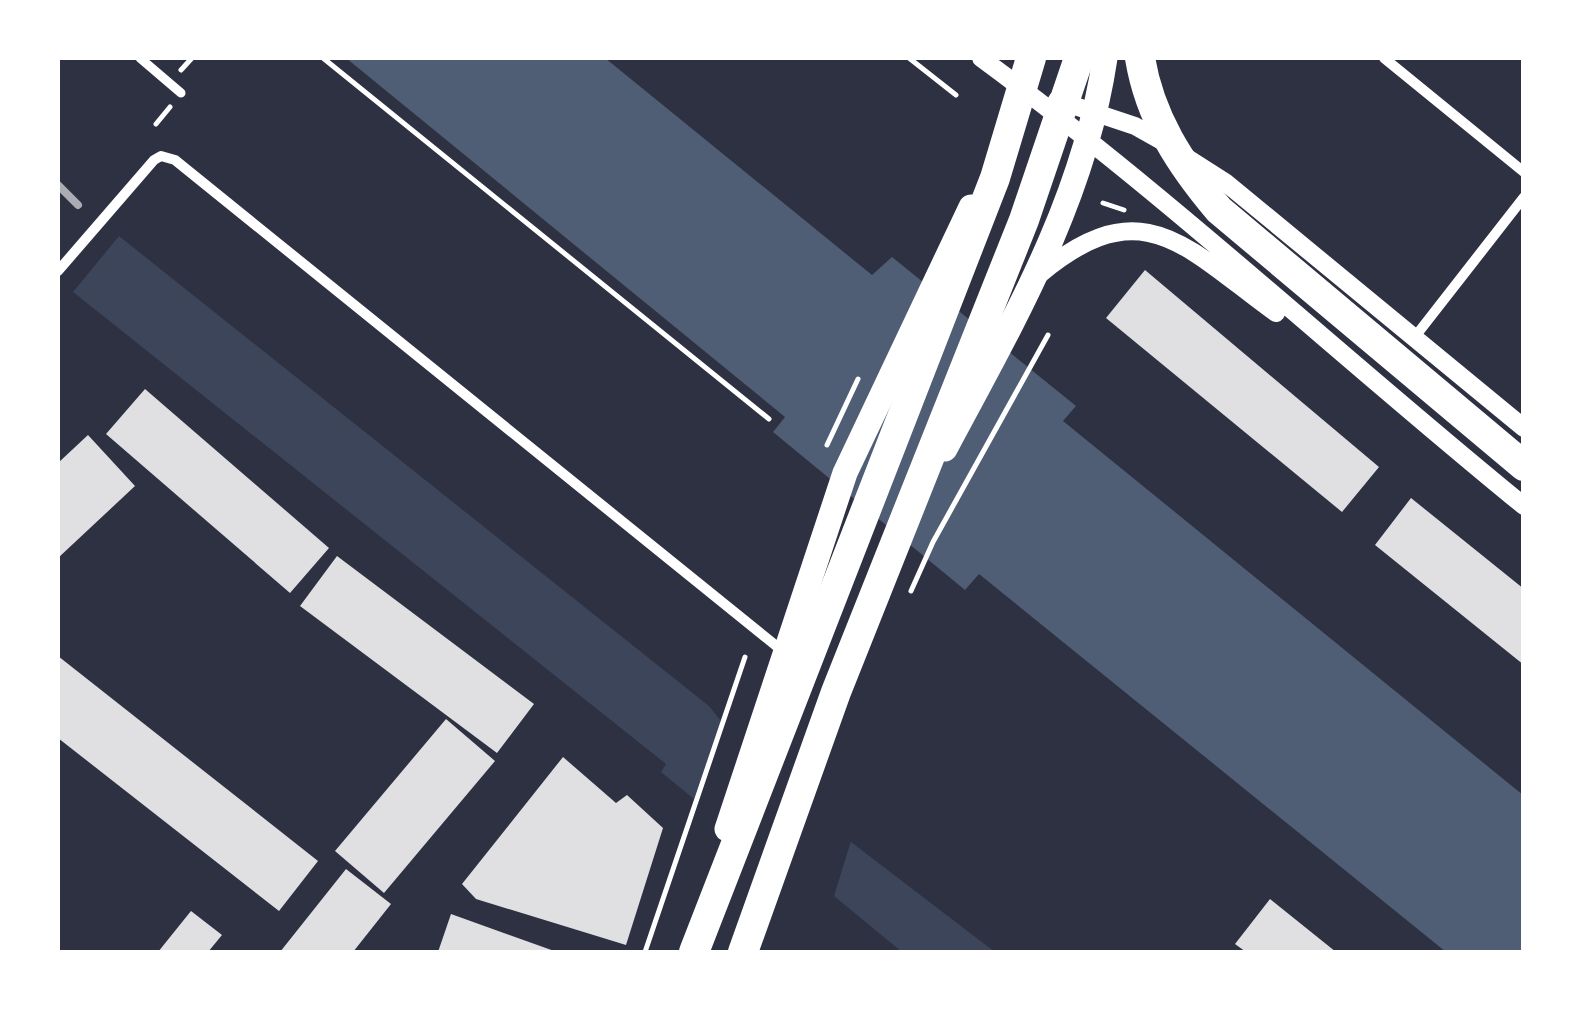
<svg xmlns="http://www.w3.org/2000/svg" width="1581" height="1010" font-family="'Space Grotesk',sans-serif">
<rect width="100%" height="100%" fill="#2d3142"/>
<path fill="#3c4559" d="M119 236 709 706 721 721 694 799 661 772 666 764 73 292Z
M851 841V842L995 952H902L834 896Z"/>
<path fill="#4f5d75" d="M346 58H605L872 275 892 257 1076 406 1063 421 1523 795V952H1446L979 574 965 590 773 432 785 417Z"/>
<path fill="#e0e0e3" d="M1145 270 1379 467 1342 512 1106 318Z
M145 389 329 548 290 593 106 434Z
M88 435 135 486 58 558V463Z
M1411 498 1524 589V665L1375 545Z
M337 556 534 704 497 753 300 606Z
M58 656 318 861 279 911 58 738Z
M446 719 495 761 384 893 335 851Z
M563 757 616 803 627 795 663 828 626 945 476 899 462 884Z
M346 869 391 904 353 952H280Z
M1270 899 1336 952H1246L1235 944Z
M191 911 222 935 208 952H158Z
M451 914 557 952H438Z"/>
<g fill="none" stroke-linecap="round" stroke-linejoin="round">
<path stroke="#fff" stroke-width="5" d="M323 58 769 419
M909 58 956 95
M181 70 192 58
M156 124 170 107
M1103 203 1124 210
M827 445 858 379
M911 591 933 542 1048 335
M645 952 745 657"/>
<path stroke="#fff" stroke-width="9" d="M140 58 181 93"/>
<path stroke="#fff" stroke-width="10" d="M1384 58 1524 172
M58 271 154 160 161 156 175 160 785 653
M1414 338 1524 197"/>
<path stroke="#fff" stroke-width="18" d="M981 58C1169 196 1342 358 1524 506
M1057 100 1135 126 1167 144
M1189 159 1225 182 1524 428
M1040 274C1143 188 1186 248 1276 313"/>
<path stroke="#fff" stroke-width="25" d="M945 449C1012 323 1084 201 1105 58
M727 829 845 473 971 207"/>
<path stroke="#fff" stroke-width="30" d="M1140 58C1150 118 1180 164 1219 210L1524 466
M694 952 995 178 1031 58
M743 952 836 692 1024 220 1079 58"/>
<path stroke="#abadb3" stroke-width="8" d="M58 185 78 205"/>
</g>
<rect width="1581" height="1010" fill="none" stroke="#ffffff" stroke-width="120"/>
</svg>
